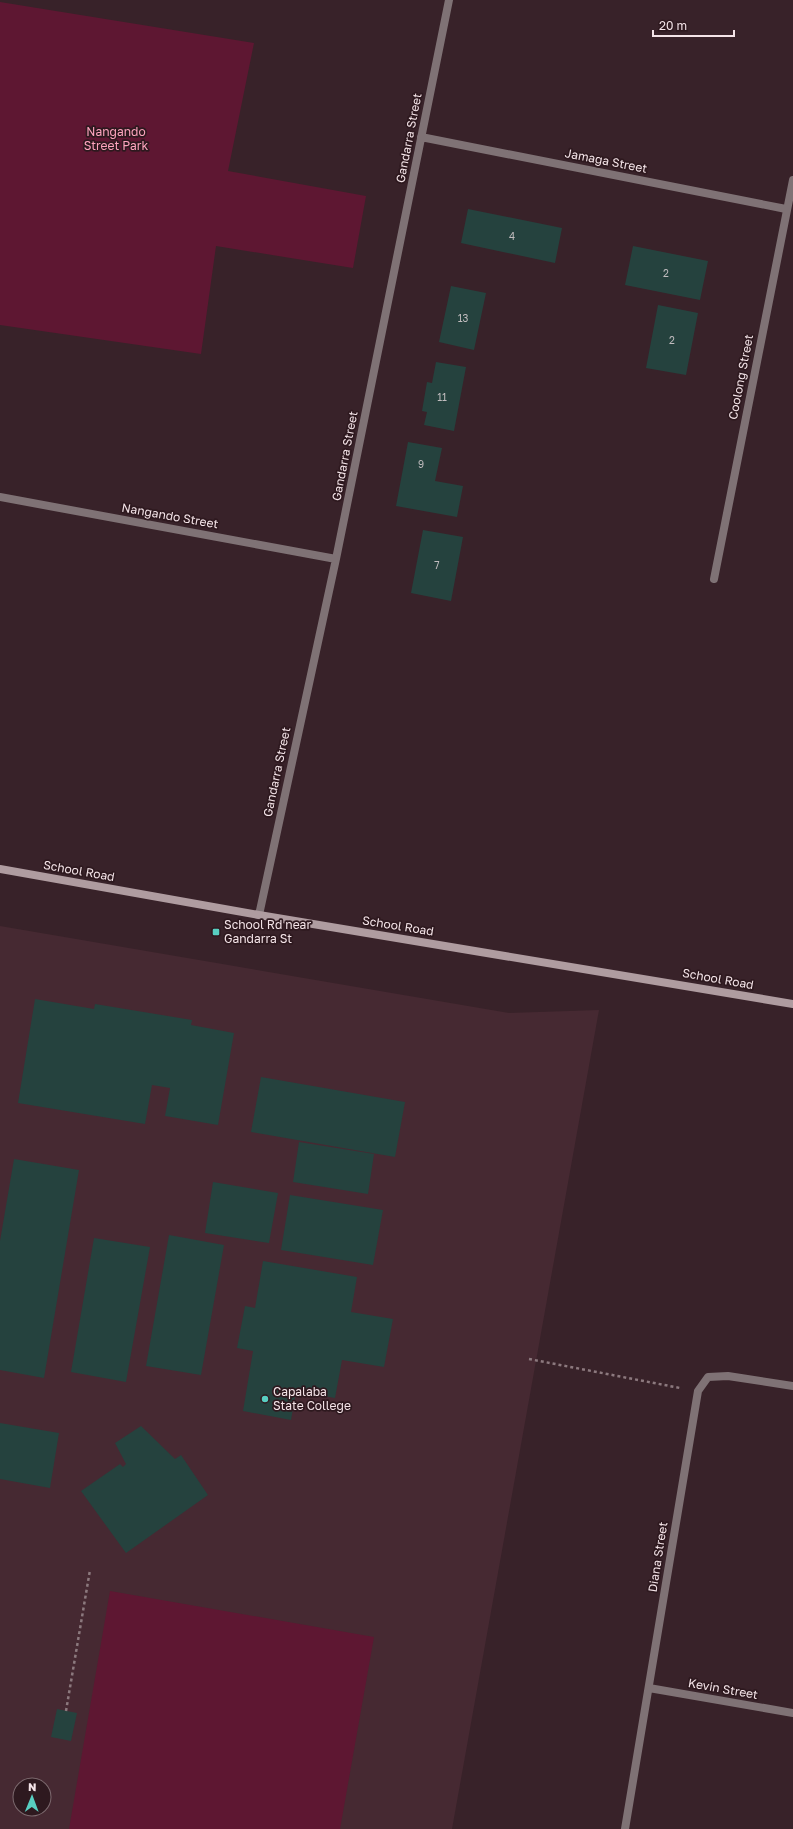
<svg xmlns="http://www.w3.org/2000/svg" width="793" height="1829" font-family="'Golos Text',sans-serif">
<rect width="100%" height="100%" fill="#382229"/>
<path fill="#462932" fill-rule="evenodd" d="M0 926 509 1013 599 1010 452 1829H0ZM20 1785H44V1809H20Z"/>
<path fill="#5e1732" d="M0 2 254 43 228 171 366 196 353 268 216 246 201 354 0 325Z
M110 1591 374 1637 340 1829H69Z"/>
<path fill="#25423e" d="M468 209 562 228 555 263 461 243Z
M633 246 708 261 700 300 625 285Z
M451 286 486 293 474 350 439 342Z
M658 305 698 313 686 375 646 368Z
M436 362 466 367 454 431 424 425 427 412 422 411 427 382 432 383Z
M408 442 442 448 435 481 463 486 457 517 396 506Z
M423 530 463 537 451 601 411 593Z
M35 999 94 1009 95 1004 192 1020 191 1025 234 1033 218 1125 165 1116 170 1088 152 1085 145 1124 18 1103Z
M261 1077 405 1102 395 1157 251 1132Z
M299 1142 374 1154 368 1194 293 1182Z
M14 1159 79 1170 44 1378 0 1370V1241Z
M213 1182 278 1193 269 1243 205 1233Z
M290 1195 383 1210 373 1265 281 1250Z
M169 1235 224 1245 201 1375 146 1366Z
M94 1238 150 1247 126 1382 71 1372Z
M263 1261 357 1277 351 1312 393 1319 384 1367 342 1360 335 1398 296 1391 291 1420 243 1411 253 1351 237 1348 245 1306 255 1308Z
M0 1423 59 1433 50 1488 0 1479Z
M141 1426 175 1459 181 1455 208 1495 126 1553 81 1491 120 1464 123 1467 126 1464 115 1443Z
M57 1709 77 1713 71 1741 51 1737Z"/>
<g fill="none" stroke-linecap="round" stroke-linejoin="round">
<path stroke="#8c797e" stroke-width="2.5" stroke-dasharray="3 3" stroke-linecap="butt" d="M529 1359 680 1388
M66 1711 90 1570"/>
<path stroke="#7f7275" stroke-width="8" d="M421 137 786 209
M0 497 336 559
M714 579 793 180
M259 915 336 559 449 0
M649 1688 793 1713
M625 1829 698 1391 708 1377 728 1376 793 1386"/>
<path stroke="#af9ca0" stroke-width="8" d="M0 869 259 915 793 1004"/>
</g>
<g fill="#58cec1" stroke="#2e191f" stroke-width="1.5">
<rect x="212" y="928" width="8" height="8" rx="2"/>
<circle cx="265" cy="1399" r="4"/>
</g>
<g text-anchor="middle" stroke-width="3.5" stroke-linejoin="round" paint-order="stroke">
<g font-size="10" fill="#c0bcbe">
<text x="512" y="240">4</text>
<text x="666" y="277">2</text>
<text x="463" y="322">13</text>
<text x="672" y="344">2</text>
<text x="442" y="401">11</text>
<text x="421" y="468">9</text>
<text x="437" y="569">7</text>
</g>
<g font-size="12" fill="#fea4be" stroke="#2e191f">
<text x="116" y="136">Nangando<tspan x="116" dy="14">Street Park</tspan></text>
</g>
<g font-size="12" fill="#f4e4e8" stroke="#2e191f">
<text transform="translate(409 138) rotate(-79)" y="4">Gandarra Street</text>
<text transform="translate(606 161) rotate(11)" y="4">Jamaga Street</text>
<text transform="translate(741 377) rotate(-79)" y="4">Coolong Street</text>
<text transform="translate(345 456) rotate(-79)" y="4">Gandarra Street</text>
<text transform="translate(170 516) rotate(10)" y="4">Nangando Street</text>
<text transform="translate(277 772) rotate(-78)" y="4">Gandarra Street</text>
<text transform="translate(79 871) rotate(10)" y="4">School Road</text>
<text transform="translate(398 926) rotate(9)" y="4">School Road</text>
<text transform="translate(718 979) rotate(10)" y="4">School Road</text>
<text transform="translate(658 1557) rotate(-81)" y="4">Diana Street</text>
<text transform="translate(723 1689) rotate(10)" y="4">Kevin Street</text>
</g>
<g font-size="12" fill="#f4e4e8" stroke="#2e191f" text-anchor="start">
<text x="224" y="929">School Rd near<tspan x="224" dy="14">Gandarra St</tspan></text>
<text x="273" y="1396">Capalaba<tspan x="273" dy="14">State College</tspan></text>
</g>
</g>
<g transform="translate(32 1797) rotate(1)"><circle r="19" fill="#2e191f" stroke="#7d6a6f"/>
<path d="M0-3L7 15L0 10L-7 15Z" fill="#58cec1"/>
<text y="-6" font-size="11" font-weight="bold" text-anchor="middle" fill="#f4e4e8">N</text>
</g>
<path d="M653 30v6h81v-6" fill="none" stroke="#f4e4e8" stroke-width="2"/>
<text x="659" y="30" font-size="12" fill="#f4e4e8" stroke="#2e191f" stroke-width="3" paint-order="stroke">20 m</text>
</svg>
